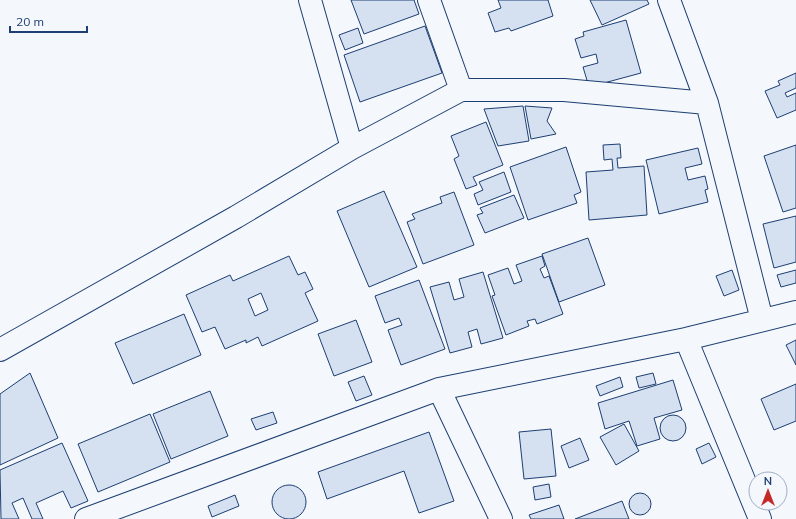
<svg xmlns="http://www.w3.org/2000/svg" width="796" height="519" font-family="Mulish,sans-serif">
<rect width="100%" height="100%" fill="#f4f7fb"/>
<path fill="#d5e0f0" stroke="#1d3f73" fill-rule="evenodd" d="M351 0H414L419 14 364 34Z
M498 0H548L553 16 511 31 509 28 495 32 488 13 501 8Z
M590 0H647L649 4 602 25Z
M626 20 641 73 589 87 583 67 598 63 596 54 581 58 575 39 584 36 583 32Z
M425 26 442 73 360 102 344 55Z
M358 28 363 43 345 50 339 35Z
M796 73V88L785 93 787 97 796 93V110L777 118 765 91 780 85 778 81Z
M523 106 529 141 498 146 484 109Z
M525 106 552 108 547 121 556 134 531 139Z
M486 122 503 165 473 177 477 185 466 189 454 159 459 156 451 136Z
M620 144 621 158H617L618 168 644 166 647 215 589 220 586 172 613 170 612 159 604 160 603 145Z
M796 145V208L783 212 764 156Z
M566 147 581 192 574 195 577 203 528 220 510 167Z
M698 148 702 164 685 168 688 180 705 176 708 189 705 190 708 202 659 214 646 160Z
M504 172 511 192 478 205 474 194 483 190 479 182Z
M384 191 417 267 369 287 337 211Z
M454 192 474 245 423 264 407 222 415 219 412 214 442 203 440 197Z
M514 195 524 218 485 233 477 215 483 213 480 208Z
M796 216V262L774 268 763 224Z
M588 238 605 285 559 302 542 254Z
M289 256 298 275 305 272 313 289 305 293 318 321 262 346 258 337 246 343V340L225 349 215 327 202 332 186 295 230 275 233 281ZM261 293 268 310 255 316 248 299Z
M542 256 545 266 540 269 544 278 549 276 563 314 537 324 535 319 527 321 529 326 506 335 492 296 495 295 488 275 508 268 514 284 522 281 516 265Z
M732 270 739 290 724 296 716 276Z
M796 270V283L781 287 777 275Z
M483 272 503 338 481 344 477 329 468 332 472 347 450 353 430 287 449 282 454 300 464 297 459 279Z
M419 280 445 349 401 365 388 330 402 325 399 318 385 323 375 296Z
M184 314 201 355 133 384 115 343Z
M356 320 372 362 334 376 318 334Z
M796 340V365L786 345Z
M30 373 58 438 0 465V394Z
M653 373 656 384 639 388 636 377Z
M364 376 372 395 356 401 348 382Z
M620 377 623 387 600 396 596 386Z
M673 380 682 410 654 418 660 439 637 446 629 421 605 429 598 403Z
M796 384V421L774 430 761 399Z
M210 391 228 436 171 459 153 414Z
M273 412 277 423 256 430 251 419Z
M150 414 170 462 98 492 78 444Z
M660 428a13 13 0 1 1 26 0a13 13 0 1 1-26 0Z
M624 424 639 451 616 465 600 437Z
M551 429 556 476 524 479 519 432Z
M429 432 454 501 419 513 404 471 327 499 318 472Z
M580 438 589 460 569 468 561 446Z
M62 443 88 501 71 508 63 491 36 503 43 519H32L23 498 12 503 19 519H1L0 470Z
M709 443 716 457 702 464 696 449Z
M549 484 551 497 535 500 533 487Z
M272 502a17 17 0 1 1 34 0a17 17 0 1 1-34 0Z
M629 504a11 11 0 1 1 22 0a11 11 0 1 1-22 0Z
M235 495 239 506 212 517 208 506Z
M622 501 629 519H575Z
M559 505 564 519H531L529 515Z"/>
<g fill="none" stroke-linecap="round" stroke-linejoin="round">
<defs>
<path id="minor" d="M310 0 352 148
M429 0 461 90
M669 0 707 103 762 320
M686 339 760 519
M0 350 236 217 352 148 461 90H564L707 103
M439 389 501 519
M86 519 439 389 686 339 796 312"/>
</defs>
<use href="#minor" stroke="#1d3f73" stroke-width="24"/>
<use href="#minor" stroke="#f4f7fb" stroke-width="22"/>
</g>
<g transform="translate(768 491)"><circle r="19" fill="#f4f7fb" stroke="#9eadc5"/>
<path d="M0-3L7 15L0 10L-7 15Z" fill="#c62828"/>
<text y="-6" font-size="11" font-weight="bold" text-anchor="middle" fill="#1d3f73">N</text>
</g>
<path d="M10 26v6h77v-6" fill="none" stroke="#1d3f73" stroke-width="2"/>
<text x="16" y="26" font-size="12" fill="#1d3f73" stroke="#f4f7fb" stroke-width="3" paint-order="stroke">20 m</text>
</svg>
